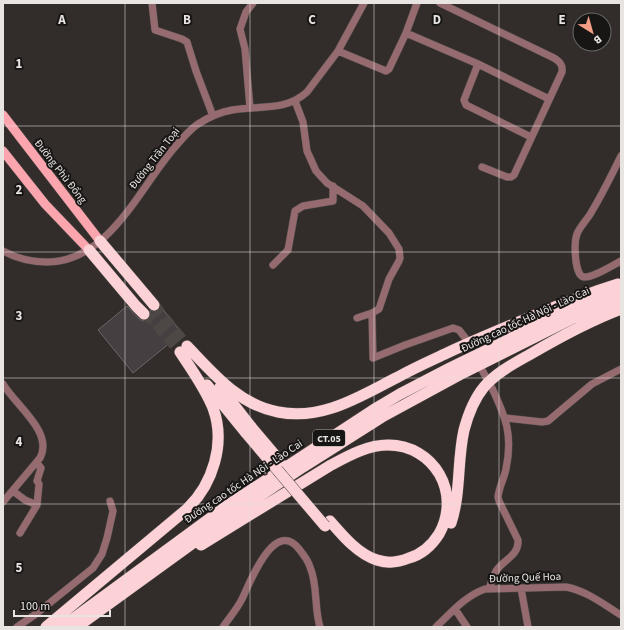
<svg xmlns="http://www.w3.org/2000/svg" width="624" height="630" font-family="'Source Sans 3',sans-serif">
<rect width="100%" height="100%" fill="#322d2a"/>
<path fill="#453f42" stroke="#6c6669" d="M127 306 139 319 143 321 149 319 151 315 150 310 156 312 161 307 182 333 133 373 98 330Z"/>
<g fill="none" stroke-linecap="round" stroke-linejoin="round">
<path stroke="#4d4846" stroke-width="11" stroke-dasharray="11 5.5" stroke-linecap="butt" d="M154 305 187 346
M144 314 155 322 180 352"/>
<defs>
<path id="minor" d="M152 3 155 30 182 39 187 42 196 71 213 116
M417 3 406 33 478 64 464 100 466 105 531 137
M440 3 554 58C560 62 563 65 562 72L514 175 511 177H507L482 167
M338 51 386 71 389 69 406 33
M478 64 549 99
M295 101 303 122 307 151 316 171 327 183 363 206 389 233 399 249 400 258 399 261 389 279 379 309 372 313 357 318
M250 108 245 49 240 29 246 12 253 3
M621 156C612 174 603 193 592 211 588 219 580 226 577 234 574 242 574 276 584 277 593 278 613 265 621 261
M3 251C16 258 32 262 47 262 109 262 139 188 175 147 182 139 189 130 198 124 209 117 220 112 232 110 259 105 285 112 307 92L338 51 364 3
M273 265 288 250 295 211 303 206 333 201V186
M372 313 373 358 405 345 453 328 459 330 466 339
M482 370 487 379
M3 384C15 405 54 432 40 458L3 502
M506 418 542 422 548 421 592 384 621 369
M13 491 25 500 37 505 20 533
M37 505 39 484 37 481 41 468 37 463
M521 588 528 627
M489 589C491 583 493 576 496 571 504 559 519 556 518 540L499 501 498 497C499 487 504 479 506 469 513 435 506 418 492 388
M455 609 467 627
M17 627 36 614 93 568 102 554 107 538 113 511 110 501
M223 627C229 618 237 609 242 599 249 585 274 517 299 549 303 554 308 560 310 567 318 585 314 608 320 627
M436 627C451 613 465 596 485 589L566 587C587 591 603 604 621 615"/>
<path id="major" d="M3 115 100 241
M3 151 45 204 89 250"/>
<path id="highway" d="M100 241 154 305
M89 250 136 306 144 314
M187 346C213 373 239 405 278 412 323 421 360 396 398 377 414 368 430 361 447 353 475 340 504 328 533 316 561 304 589 293 618 284
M207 385 246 433
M220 387 252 428
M451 523C461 493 457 461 464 430 468 415 474 399 484 387 496 373 513 364 529 355 558 338 589 321 621 309
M201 545 331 465C348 456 367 445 388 445 434 445 462 493 439 534 432 545 423 554 409 558 399 562 388 564 377 560 358 554 343 536 330 521
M46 627 187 509C213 484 226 443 213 408 205 388 192 370 180 352
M62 627 228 505 373 410 400 394 450 368 569 310 621 290
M77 627 233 514 303 467 382 417 463 373 573 318 621 300"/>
</defs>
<use href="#minor" stroke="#4f4a47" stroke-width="8"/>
<use href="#major" stroke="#4f4a47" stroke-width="10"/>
<use href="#highway" stroke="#4f4a47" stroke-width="12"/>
<use href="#minor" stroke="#956b6f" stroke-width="7"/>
<use href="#major" stroke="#fba6af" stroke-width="9"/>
<use href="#highway" stroke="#fcd2d6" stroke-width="11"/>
<defs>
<path id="highway-bridge" d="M252 428 280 461
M246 433 325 526"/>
</defs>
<use href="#highway-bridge" stroke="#4f4a47" stroke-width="12" stroke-linecap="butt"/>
<use href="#highway-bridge" stroke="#fcd2d6" stroke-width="11"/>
</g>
<path fill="none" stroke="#e8e4e2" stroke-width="1" stroke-opacity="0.55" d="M125 3V627M250 3V627M374 3V627M499 3V627M3 126H621M3 252H621M3 378H621M3 504H621"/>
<g text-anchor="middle" stroke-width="4" stroke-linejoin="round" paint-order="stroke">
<rect fill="#181615" stroke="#aaa6a4" stroke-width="1" x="313" y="430" width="32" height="16" rx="3"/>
<g font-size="10" font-weight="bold" fill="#e8e4e2">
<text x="329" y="442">CT.05</text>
</g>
<g font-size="11" fill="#e8e4e2" stroke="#181615">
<text transform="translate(154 158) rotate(-52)" y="4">Đường Trần Toại</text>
<text transform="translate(61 171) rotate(52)" y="4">Đường Phù Đổng</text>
<text transform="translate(525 319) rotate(-25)" y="4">Đường cao tốc Hà Nội - Lào Cai</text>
<text transform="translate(243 481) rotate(-34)" y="4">Đường cao tốc Hà Nội - Lào Cai</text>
<text transform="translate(525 577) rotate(-2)" y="4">Đường Quế Hoa</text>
</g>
</g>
<g font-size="13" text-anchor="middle" font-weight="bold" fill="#e8e4e2" stroke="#181615" stroke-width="4" stroke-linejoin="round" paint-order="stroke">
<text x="62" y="24">A</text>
<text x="187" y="24">B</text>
<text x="312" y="24">C</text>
<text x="437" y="24">D</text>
<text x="562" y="24">E</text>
<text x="19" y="68">1</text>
<text x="19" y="194">2</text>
<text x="19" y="320">3</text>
<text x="19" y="446">4</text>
<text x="19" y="572">5</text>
</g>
<rect width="624" height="630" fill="none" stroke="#e8e4e2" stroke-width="8"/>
<g transform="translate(592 32) rotate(143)"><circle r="19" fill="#181615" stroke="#6b6867"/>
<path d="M0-3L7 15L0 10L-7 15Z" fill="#f49e87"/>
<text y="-6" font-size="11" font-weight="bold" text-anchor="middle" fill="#e8e4e2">B</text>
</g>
<path d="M14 610v6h96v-6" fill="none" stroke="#e8e4e2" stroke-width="2"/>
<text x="20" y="610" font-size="12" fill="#e8e4e2" stroke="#181615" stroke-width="3" paint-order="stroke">100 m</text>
</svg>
